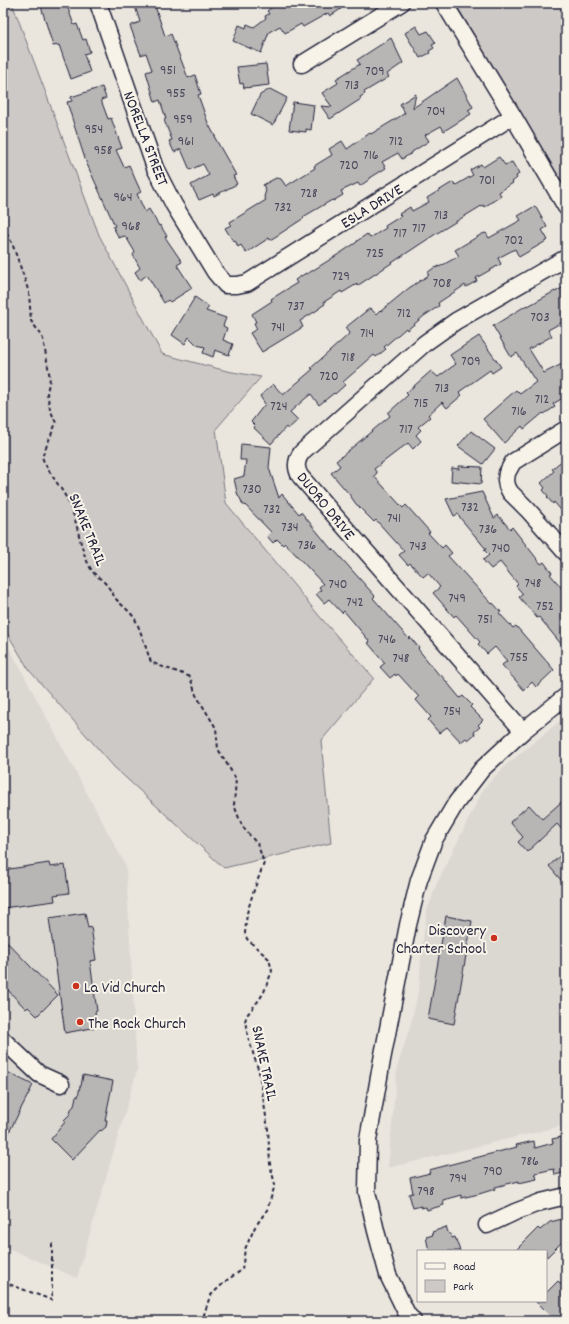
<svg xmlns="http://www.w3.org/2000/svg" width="569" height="1324" font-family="Dekko,sans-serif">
<rect width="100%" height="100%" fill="#eae6de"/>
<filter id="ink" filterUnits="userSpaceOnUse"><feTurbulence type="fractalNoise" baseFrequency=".025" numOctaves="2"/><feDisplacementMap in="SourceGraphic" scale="8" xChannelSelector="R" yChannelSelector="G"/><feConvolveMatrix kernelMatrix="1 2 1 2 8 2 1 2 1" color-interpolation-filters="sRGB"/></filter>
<g filter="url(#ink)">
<path fill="#dbd8d2" d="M3 636 126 866 137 1071 77 1278 3 1246Z
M566 716V1125L388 1168 397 1068 411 1023 415 1006 419 988 422 945 427 911 437 883 481 794 484 788 506 765Z"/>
<path fill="#cdc9c6" stroke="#787680" d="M3 3H12L99 235 162 354 227 371 261 377 216 429 226 503 321 618 374 678 321 741 331 843 224 868 114 767 29 670 3 626Z
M455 3H561L566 31V189Z"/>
<path fill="#b8b6b5" stroke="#22223b" d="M40 3H66L74 25 77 24 83 40 86 39 90 52 84 54 90 72 71 79 59 45 53 46Z
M134 3H154L165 36 171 34 188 78 195 75 201 94 198 95 208 123 216 138H215L236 175 233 176 237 184 214 196 213 194 199 200 191 185 209 175 203 164 190 170 181 149 174 152 169 141 172 140 164 120 166 119 160 100 155 102 146 72 152 70 146 53 141 55 130 26 140 22Z
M277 3H344L339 6 341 9 330 16 328 13 303 27 301 24 285 33 280 26 269 32 261 53 233 41 239 25 246 28 247 24 254 27 266 18 265 16 269 14 267 11Z
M416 26 421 34 428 31 436 43 432 45 434 48 429 51 430 53 420 58 405 33Z
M391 38 403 63 387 74 389 77 364 92 365 94 360 97 361 99 330 119 321 106 332 107 322 93 338 83 336 79 360 64 357 60Z
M266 64 269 85 244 88 243 83 240 84 237 67Z
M457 78 473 107 468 110 471 114 444 131 441 126 425 135 429 141 412 152V153L402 159 398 153 382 162 386 168 370 178V179L360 186 358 183 341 191 343 195 333 201 332 200 303 217 304 218 278 235 270 240 269 238 246 253 241 245 238 247 235 240 233 241 225 228 231 225 230 222 266 200 264 197 266 190 263 185 276 178 281 179 286 186 315 168 314 166 332 155 329 149 342 141 347 149 370 133 371 134 399 117 405 113 400 104 416 94 413 108Z
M102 87 106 98 101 100 108 119 111 118 122 148 116 150 124 167 129 165 136 181 141 192 137 194 145 212 149 209 159 226 160 225 167 236 165 237 182 262 177 265 192 288 170 302 168 300 164 303 147 275 140 280 135 272 140 268 133 255 135 252 126 237 124 236 119 238 113 227 115 226 86 162 75 128 67 102 72 101 71 97Z
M270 89 287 98 273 125 251 114 260 95Z
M293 102 314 105 311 130 306 129V132L289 130Z
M499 157 505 165 512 162 519 174 516 176 517 178 512 182 513 183 499 192 501 196 484 207 483 205 434 235 357 286V284L342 293 341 291 324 302 325 304 319 308V309L300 321 303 327 262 352 250 333 257 329 254 323 256 322 252 314 272 301 271 299 297 283 295 280 306 273 307 274 342 252 357 242V241L367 234 370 238 386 228 385 226 401 216 399 214 410 207 412 211 429 202 427 198 453 182 456 185 473 175 470 170 481 164 483 167Z
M535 206 547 227 542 230 548 240 519 257 515 249 498 258 501 264 476 278 477 281 466 287 465 285 438 303 439 306 424 316 407 330 406 328 384 347 386 349 376 357 374 355 343 382 345 385 335 394 334 393 319 405 311 394 306 398 290 412 298 420 288 429 286 427 271 444 254 428 255 426 251 422 265 404 260 396 273 384 283 395 313 369 311 368 348 335 349 333 345 328 370 308 376 314 380 310 381 311 409 288 429 275 427 273 435 267 436 268 439 266V267L459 256 455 250 482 234 486 233 489 238 521 220 518 216Z
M566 286V320L548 330 552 336 529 349 544 373 562 364 566 370V396L553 404 555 407 544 414 543 413 524 429 522 426 504 443 483 419 516 390 520 394 536 382 517 353 511 357 493 326 527 305 528 306 555 291V292Z
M195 297 209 307 206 311 226 318 223 326 227 328 223 340 233 344 229 355 215 350 213 357 203 353 205 347 197 345 189 337 185 344 172 335Z
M479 336 501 367 492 373 490 370 459 392 462 395 447 408 442 402 428 415 430 417 418 427 421 430 416 435 421 441 413 449 408 443 374 469 377 473 374 476 401 506 403 508 406 505 430 532 428 533 442 548 445 545 452 553 448 556 492 604 493 603 501 612 499 613 513 628 516 626 554 670 536 687 532 682 524 690 502 665 507 661 495 647 487 654 478 644 480 642 456 615 454 617 433 593 440 587 428 573 423 577 410 563 408 565 399 555 404 551 376 520 374 522 356 504 349 494 331 473 340 466 336 461 390 416 388 413 408 395 406 393 431 371 438 377 456 364 450 355Z
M471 431 495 449 483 464 458 446Z
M241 444 271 447 269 468 279 498 282 494 299 514 301 512 332 550 333 549 342 559 375 596 373 598 409 639 410 637 419 648 418 649 440 676 441 675 460 698 463 696 472 705 470 707 483 720 478 725 480 727 474 732 475 734 468 740 466 738 461 742 447 727 439 733 428 720 431 717 416 700 419 697 398 674 396 676 395 674 390 678 380 667 385 663 368 643 370 642 344 611 342 613 329 599 324 603 316 594 321 590 319 587 323 584 285 543 283 545 277 539 273 543 267 536 271 532 245 505H243L240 498 238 496 234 479 244 476 246 460H240Z
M566 457V516L554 502 553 504 547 497 548 496 543 490 545 488 541 483 554 471 552 469Z
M459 466 482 467 481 484 451 481 452 468 459 469Z
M482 492 494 518 498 515 510 529 512 527 541 564 544 562 552 573 550 574 566 593V650L539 617 537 618 519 597 523 594 516 586 518 584 500 562 491 569 483 560 489 555 484 550 486 549 461 519 458 514 454 516 446 499Z
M566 798V834L557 824 527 852 518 842 523 837 510 822 529 805 542 819Z
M566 850V886L549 866Z
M49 863 50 867 65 865 69 893 54 895 55 901 3 908V870Z
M85 913 88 928 91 927 96 960 90 961 97 1011 95 1012 97 1027 65 1033 49 918Z
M446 916 472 921 454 1024 428 1019Z
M3 938 58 995 37 1016 28 1007 26 1009 3 985Z
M3 1070 33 1085 3 1144Z
M83 1075 113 1081 105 1120H107L106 1127 101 1131 100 1130 72 1160 51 1139 65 1122 64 1120 70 1114 71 1109 74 1106 76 1096 78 1097 80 1086H81Z
M566 1136V1172L555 1175 554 1169 535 1173 537 1179 519 1183V1181L495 1187V1189L479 1194 461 1198V1195L443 1200 444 1205 427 1210 426 1207 421 1208V1206L413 1208 409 1194 413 1193 410 1178 430 1173 429 1170 517 1147 516 1145 534 1141 535 1148 553 1143 552 1139Z
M566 1218V1238L547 1257 546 1255V1251H515L538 1228 540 1230 550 1222Z
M446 1227 449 1234H451L452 1238 455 1237 460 1251H429L426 1237 433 1235 432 1232Z
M558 1281 566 1289V1312L557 1321H555L535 1301H546V1293Z"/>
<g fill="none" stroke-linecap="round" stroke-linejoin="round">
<defs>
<path id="minor" d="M98 3 155 168 174 205 215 272 226 285H237L247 283 513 116
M444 3 513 116 566 207
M302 64 401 3
M566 429 513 462 507 473 506 480 507 486 510 492 528 510 566 553
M523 731 300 476C295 467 296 460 302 452L425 343 456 321 566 258
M3 1040 39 1074 61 1084
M487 1225 515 1212 541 1202 566 1196
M413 1321 407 1314 388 1275 376 1231 367 1192 368 1140 382 1060 408 925 419 880 434 840 456 803 482 769 523 731 566 696"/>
</defs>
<use href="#minor" stroke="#22223b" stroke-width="19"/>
<path stroke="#22223b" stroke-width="2" stroke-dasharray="4 3" stroke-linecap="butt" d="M3 227 12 243 24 277 29 293 31 321 40 333 43 339 50 378 47 393 50 409 56 423 42 457C49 475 64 489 71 508 79 528 80 550 91 569 94 575 99 577 104 582 109 587 112 593 116 599 122 606 130 611 135 619 141 631 146 649 151 662 164 668 177 671 190 677L196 695 216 728 218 749 236 779 234 805 242 826 258 845 264 863 253 893 247 913 245 933 247 939 269 959 272 971 264 992 259 1000 247 1015 245 1021 248 1037 259 1072 268 1129 270 1164 275 1185 267 1210 255 1227 245 1249 242 1270 227 1280 210 1296 202 1321
M3 1282 52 1300V1242"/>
<use href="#minor" stroke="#f7f3e8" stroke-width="16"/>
</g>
</g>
<g fill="#c8321e" stroke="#f7f3e8" stroke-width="1.5">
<circle cx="494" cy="938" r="4"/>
<circle cx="76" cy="986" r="4"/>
<circle cx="80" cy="1022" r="4"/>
</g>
<g text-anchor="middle" stroke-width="4" stroke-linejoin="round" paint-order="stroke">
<g font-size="14" fill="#48475a">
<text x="168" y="74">951</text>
<text x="375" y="75">709</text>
<text x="352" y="89">713</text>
<text x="176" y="97">955</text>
<text x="436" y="115">704</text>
<text x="183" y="123">959</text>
<text x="94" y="133">954</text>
<text x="186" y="145">961</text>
<text x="396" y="145">712</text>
<text x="103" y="154">958</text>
<text x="371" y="159">716</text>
<text x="349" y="169">720</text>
<text x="487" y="184">701</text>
<text x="309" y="197">728</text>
<text x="123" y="201">964</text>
<text x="283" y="211">732</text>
<text x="441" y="219">713</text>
<text x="131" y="230">968</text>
<text x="419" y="232">717</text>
<text x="400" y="237">717</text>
<text x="514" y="244">702</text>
<text x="375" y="257">725</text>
<text x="341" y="280">729</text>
<text x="442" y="287">708</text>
<text x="296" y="310">737</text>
<text x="404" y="317">712</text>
<text x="540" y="321">703</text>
<text x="278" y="331">741</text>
<text x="367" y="337">714</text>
<text x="348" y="361">718</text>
<text x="471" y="365">709</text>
<text x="329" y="380">720</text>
<text x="442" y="392">713</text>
<text x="542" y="403">712</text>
<text x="421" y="407">715</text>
<text x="279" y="410">724</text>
<text x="519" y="415">716</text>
<text x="406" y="433">717</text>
<text x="252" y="493">730</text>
<text x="470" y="511">732</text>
<text x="272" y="513">732</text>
<text x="394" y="522">741</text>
<text x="290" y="531">734</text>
<text x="488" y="533">736</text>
<text x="307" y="549">736</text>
<text x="418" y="550">743</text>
<text x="501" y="552">740</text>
<text x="533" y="587">748</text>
<text x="338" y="588">740</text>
<text x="457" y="602">749</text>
<text x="355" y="606">742</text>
<text x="545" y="610">752</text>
<text x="485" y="623">751</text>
<text x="387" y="643">746</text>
<text x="519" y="661">755</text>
<text x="401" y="662">748</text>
<text x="452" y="715">754</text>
<text x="530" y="1165">786</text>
<text x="493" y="1175">790</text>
<text x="458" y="1182">794</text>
<text x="426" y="1195">798</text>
</g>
<g font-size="16" fill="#22223b" stroke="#f7f3e8">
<text transform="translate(147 138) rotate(69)" y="6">NORELLA STREET</text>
<text transform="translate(371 205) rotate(-32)" y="6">ESLA DRIVE</text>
<text transform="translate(327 505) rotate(51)" y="6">DUORO DRIVE</text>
<text transform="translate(89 529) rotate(68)" y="6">SNAKE TRAIL</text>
<text transform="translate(266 1063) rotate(78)" y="6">SNAKE TRAIL</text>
</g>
<g font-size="16" fill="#22223b" stroke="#f7f3e8" text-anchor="start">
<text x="486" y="935" text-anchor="end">Discovery<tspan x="486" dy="18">Charter School</tspan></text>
<text x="84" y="992">La Vid Church</text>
<text x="88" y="1028">The Rock Church</text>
</g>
</g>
<rect width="569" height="1324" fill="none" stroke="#f7f3e8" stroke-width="16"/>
<rect x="8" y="8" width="553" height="1308" fill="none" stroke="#22223b" stroke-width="1.5" filter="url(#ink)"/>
<rect x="417" y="1250" width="130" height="52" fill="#f7f3e8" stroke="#a29fa3"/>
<rect x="425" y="1263" width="20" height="6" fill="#f7f3e8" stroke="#a29fa3"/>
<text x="453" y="1270" font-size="12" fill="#22223b">Road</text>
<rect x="425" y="1280" width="20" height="12" fill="#cdc9c6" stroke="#a29fa3"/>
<text x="453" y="1290" font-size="12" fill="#22223b">Park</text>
</svg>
